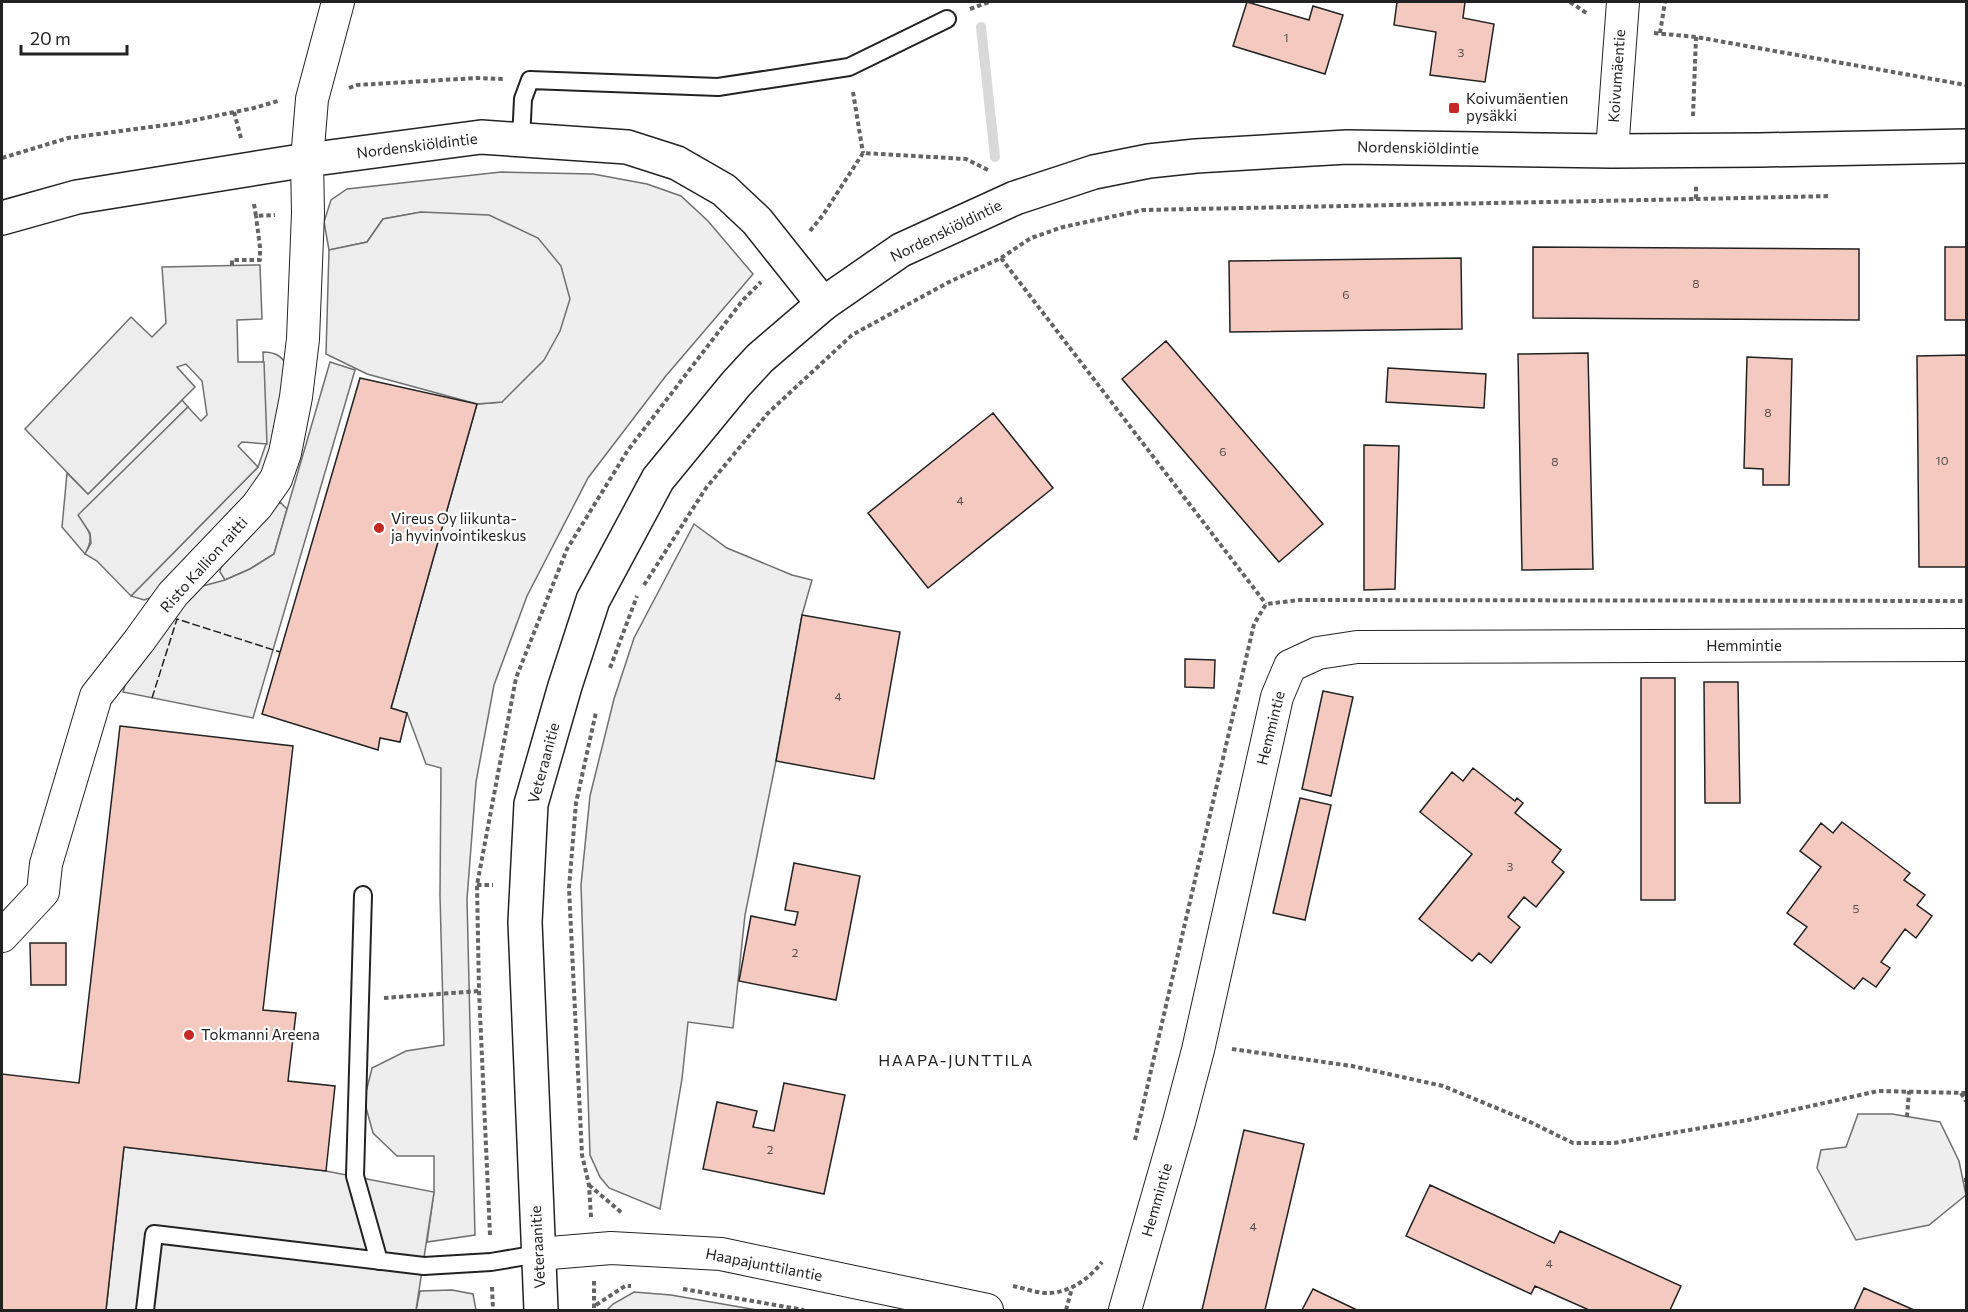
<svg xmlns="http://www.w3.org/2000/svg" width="1968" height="1312" font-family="Commissioner,sans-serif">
<rect width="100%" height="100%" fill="#fff"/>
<path fill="#eee" stroke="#6f6f6f" stroke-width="1.5" d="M501 172 593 174 647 184 681 196 708 221 753 274 665 377 588 478 527 596 494 685 476 782 467 899 475 1235 427 1242 434 1192V1156H397L373 1133 364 1100 372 1068 406 1051 444 1045 440 896 441 768 426 764 407 713 391 708 477 404 502 402 421 212 383 219 367 242 329 250 324 222 331 200 347 189Z
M263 352C275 352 283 356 288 368L277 438 257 486 161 594 144 600 131 596 258 467 266 444Z
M182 400 188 407 79 515C89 531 95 536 85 554L62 527 67 473 88 494Z
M281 503 287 509 274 554 250 569 225 580 220 572 222 559 272 504Z
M694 524 727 548 792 575 812 580 802 615 776 761 745 915 733 1028 688 1022 682 1079 660 1209 609 1188 600 1177 590 1155 581 885 590 796 614 699 634 638Z
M1858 1114H1892L1940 1122 1959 1161 1966 1195 1929 1225 1856 1240 1817 1168 1821 1150 1846 1147Z
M452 1290 473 1294 476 1310H416L420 1291Z
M634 1292 671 1295 757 1310H607L613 1304Z"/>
<path fill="#ededed" stroke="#6f6f6f" stroke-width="1.5" d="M421 212 489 215 538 238 561 266 570 299 560 331 544 360 502 402 477 404 367 374 326 354 329 250 367 242 383 219Z
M260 265 262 319 237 320 238 362H264L267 444 242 442 238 446 258 467 131 596 97 561 85 554 91 543 90 533 78 515 188 407 201 421 207 415 202 381 186 364 177 367 195 387 88 494 25 429 131 317 152 337 166 323 162 267Z
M330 362 355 370 253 718 123 692 139 641 173 594 225 580 250 569 274 554Z
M124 1147 326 1171 434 1192 416 1310H106Z"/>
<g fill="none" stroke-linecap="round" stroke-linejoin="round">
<path stroke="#d9d9d9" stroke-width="10" d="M981 27 995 157"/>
</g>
<path fill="#f3c9c0" stroke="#222" stroke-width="1.5" d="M1247 2 1309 20 1313 6 1343 15 1325 74 1233 46Z
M1397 2H1465L1463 18 1494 24 1485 82 1430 75 1436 32 1394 25Z
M1533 247 1859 249V320L1533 318Z
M1945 247H1966V320H1945Z
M1461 258 1462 329 1230 332 1229 261Z
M1166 341 1323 524 1279 562 1122 379Z
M1588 353 1593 569 1522 570 1518 354Z
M1966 355V567H1919L1917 356Z
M1747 357 1792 359 1789 485H1763V469L1744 468Z
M1388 368 1486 374 1484 408 1386 402Z
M360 378 477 404 391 708 407 713 400 742 380 738 378 750 262 714Z
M993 413 1053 488 928 588 868 513Z
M1364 445 1399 446 1395 589 1364 590Z
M802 615 900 632 874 779 776 761Z
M1185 659 1215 660 1214 688 1185 687Z
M1641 678H1675V900H1641Z
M1704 682H1738L1740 803H1705Z
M1323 691 1353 697 1331 796 1302 789Z
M120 726 293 746 263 1010 296 1013 288 1081 335 1086 326 1171 124 1147 106 1310H2V1074L79 1083Z
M1473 768 1515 801 1517 798 1523 803 1515 813 1561 850 1552 862 1564 872 1536 907 1524 897 1508 917 1520 927 1491 963 1479 953 1472 961 1419 919 1472 854 1420 812 1452 772 1463 781Z
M1300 798 1331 805 1305 920 1273 913Z
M1842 822 1910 873 1904 880 1925 895 1917 905 1932 916 1916 938 1905 929 1881 962 1890 968 1876 987 1863 978 1854 989 1794 944 1807 927 1787 913 1821 867 1800 851 1821 823 1833 833Z
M794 863 860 876 836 1000 739 981 751 916 795 925 798 912 785 910Z
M30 943H66V985H31Z
M784 1083 845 1095 824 1194 703 1169 717 1102 757 1111 753 1127 774 1131Z
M1244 1130 1304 1144 1265 1310H1202Z
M1430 1185 1554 1243 1560 1231 1681 1286 1670 1310H1589L1535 1286 1531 1294 1406 1236Z
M1864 1288 1914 1310H1854Z
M1313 1289 1357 1310H1302Z"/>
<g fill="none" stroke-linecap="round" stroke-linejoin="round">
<defs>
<path id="service" d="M521 140 523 99 530 80 718 87 849 67 947 19
M363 895 355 1176 379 1261
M145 1310 154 1234 424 1266 491 1262 538 1254"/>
<path id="minor" d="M1612 151 1623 2
M2 936 43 892 46 864 96 696 139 641 173 594 257 506 276 479 285 453 296 397 303 339 308 213 307 160 312 99 338 2
M538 1254 611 1248 721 1254 987 1310
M1125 1310 1179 1122 1198 1050 1277 697 1290 666 1318 653 1357 647 1966 645"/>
<path id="tertiary" d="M2 218 77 197 307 160 481 137 627 147 677 163 724 190 757 221 823 304"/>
<path id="secondary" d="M541 1310 525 922 531 804 565 686 593 600 658 479 736 384 760 358 823 304 901 250 1015 198 1094 172 1149 161 1196 156 1347 147 1612 151 1760 150 1966 146"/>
</defs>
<use href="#service" stroke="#222" stroke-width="20"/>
<use href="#minor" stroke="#222" stroke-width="34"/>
<use href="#tertiary" stroke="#222" stroke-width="36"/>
<use href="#secondary" stroke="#222" stroke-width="36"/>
<path stroke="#646464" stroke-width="4" stroke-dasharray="4.5 3" stroke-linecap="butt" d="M1570 2 1588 14
M970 9 989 2
M1654 33 1696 37 1966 85
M1660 33 1665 2
M349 88 357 85 477 78 503 79
M853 92 863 153
M234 112 241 138
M1693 116 1696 37
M2 158 68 138 181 123 254 108 278 101
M1696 199 1831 196
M254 204 256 216 275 215
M810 231 823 215 863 153 966 159 990 171
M1001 258 1266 604
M232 265V260H260V247L256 216
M644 585 706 488 768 413 852 335 949 282 1001 258 1031 238 1063 227 1143 210 1696 199V186
M610 668 637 596
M477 885H493
M384 998 479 991
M1232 1049 1352 1066 1443 1086 1528 1121 1573 1143H1614L1748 1120 1878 1091 1966 1093
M1961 1093 1966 1101
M1907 1117 1909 1091
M1135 1140 1254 624 1266 604 1300 600 1966 601
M1964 1180H1966
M589 1185 622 1213
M591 1217 589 1185 582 1155 569 888 576 803 596 712
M490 1235 479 991 477 885 516 678 567 549 628 450 743 300 761 282
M594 1281V1310
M1013 1286C1024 1288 1039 1294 1050 1293 1071 1292 1090 1278 1102 1262
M492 1287 493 1310
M683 1289 804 1310
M596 1305 625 1286H631
M1066 1310 1072 1288"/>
<use href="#service" stroke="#fff" stroke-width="16"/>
<use href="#minor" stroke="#fff" stroke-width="32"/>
<use href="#tertiary" stroke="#fff" stroke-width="33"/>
<use href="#secondary" stroke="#fff" stroke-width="33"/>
<path stroke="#222" stroke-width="1.5" stroke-dasharray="8 3" stroke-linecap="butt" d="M152 698 177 619 280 652"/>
</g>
<g fill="#c62828" stroke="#fff" stroke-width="2">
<rect x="1448" y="102" width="12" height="12" rx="3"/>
<circle cx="379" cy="528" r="6"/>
<circle cx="189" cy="1035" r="6"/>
</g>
<g text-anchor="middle" stroke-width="4.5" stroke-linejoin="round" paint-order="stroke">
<g font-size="12" fill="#564c4a">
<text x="1286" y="42">1</text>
<text x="1461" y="57">3</text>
<text x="1696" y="288">8</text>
<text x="1346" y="299">6</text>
<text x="1768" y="417">8</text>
<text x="1223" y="456">6</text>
<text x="1942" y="465">10</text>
<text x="1555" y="466">8</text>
<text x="960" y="505">4</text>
<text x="838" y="701">4</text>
<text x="1510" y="871">3</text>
<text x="1856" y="913">5</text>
<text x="795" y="957">2</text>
<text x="770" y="1154">2</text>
<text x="1253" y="1231">4</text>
<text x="1549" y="1268">4</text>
</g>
<g font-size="15" fill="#222" stroke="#fff">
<text transform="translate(1617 76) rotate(-86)" y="5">Koivumäentie</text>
<text transform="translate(417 146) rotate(-7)" y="5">Nordenskiöldintie</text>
<text transform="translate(1418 148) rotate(1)" y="5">Nordenskiöldintie</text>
<text transform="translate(946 231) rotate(-26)" y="5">Nordenskiöldintie</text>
<text transform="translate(204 565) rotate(-48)" y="5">Risto Kallion raitti</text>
<text x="1744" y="651">Hemmintie</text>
<text transform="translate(1271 728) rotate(-76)" y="5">Hemmintie</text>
<text transform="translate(544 763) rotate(-75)" y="5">Veteraanitie</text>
<text transform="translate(1157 1200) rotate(-74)" y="5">Hemmintie</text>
<text transform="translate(538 1247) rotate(-93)" y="5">Veteraanitie</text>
<text transform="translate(764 1265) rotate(11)" y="5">Haapajunttilantie</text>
</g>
<g font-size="15" fill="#222" stroke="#fff" text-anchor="start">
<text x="1466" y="104">Koivumäentien<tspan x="1466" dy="17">pysäkki</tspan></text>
<text x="391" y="524">Vireus Oy liikunta-<tspan x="391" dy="17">ja hyvinvointikeskus</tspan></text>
<text x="201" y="1040">Tokmanni Areena</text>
</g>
<g font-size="16" letter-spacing="1.5" fill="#222" stroke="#fff">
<text x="956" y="1066">HAAPA-JUNTTILA</text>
</g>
</g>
<rect width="1968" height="1312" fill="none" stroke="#222222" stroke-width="6"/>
<path d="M21 45v9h106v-9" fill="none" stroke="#222222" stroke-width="3"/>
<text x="30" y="45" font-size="18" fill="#222222" stroke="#ffffff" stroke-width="4.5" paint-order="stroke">20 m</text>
</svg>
